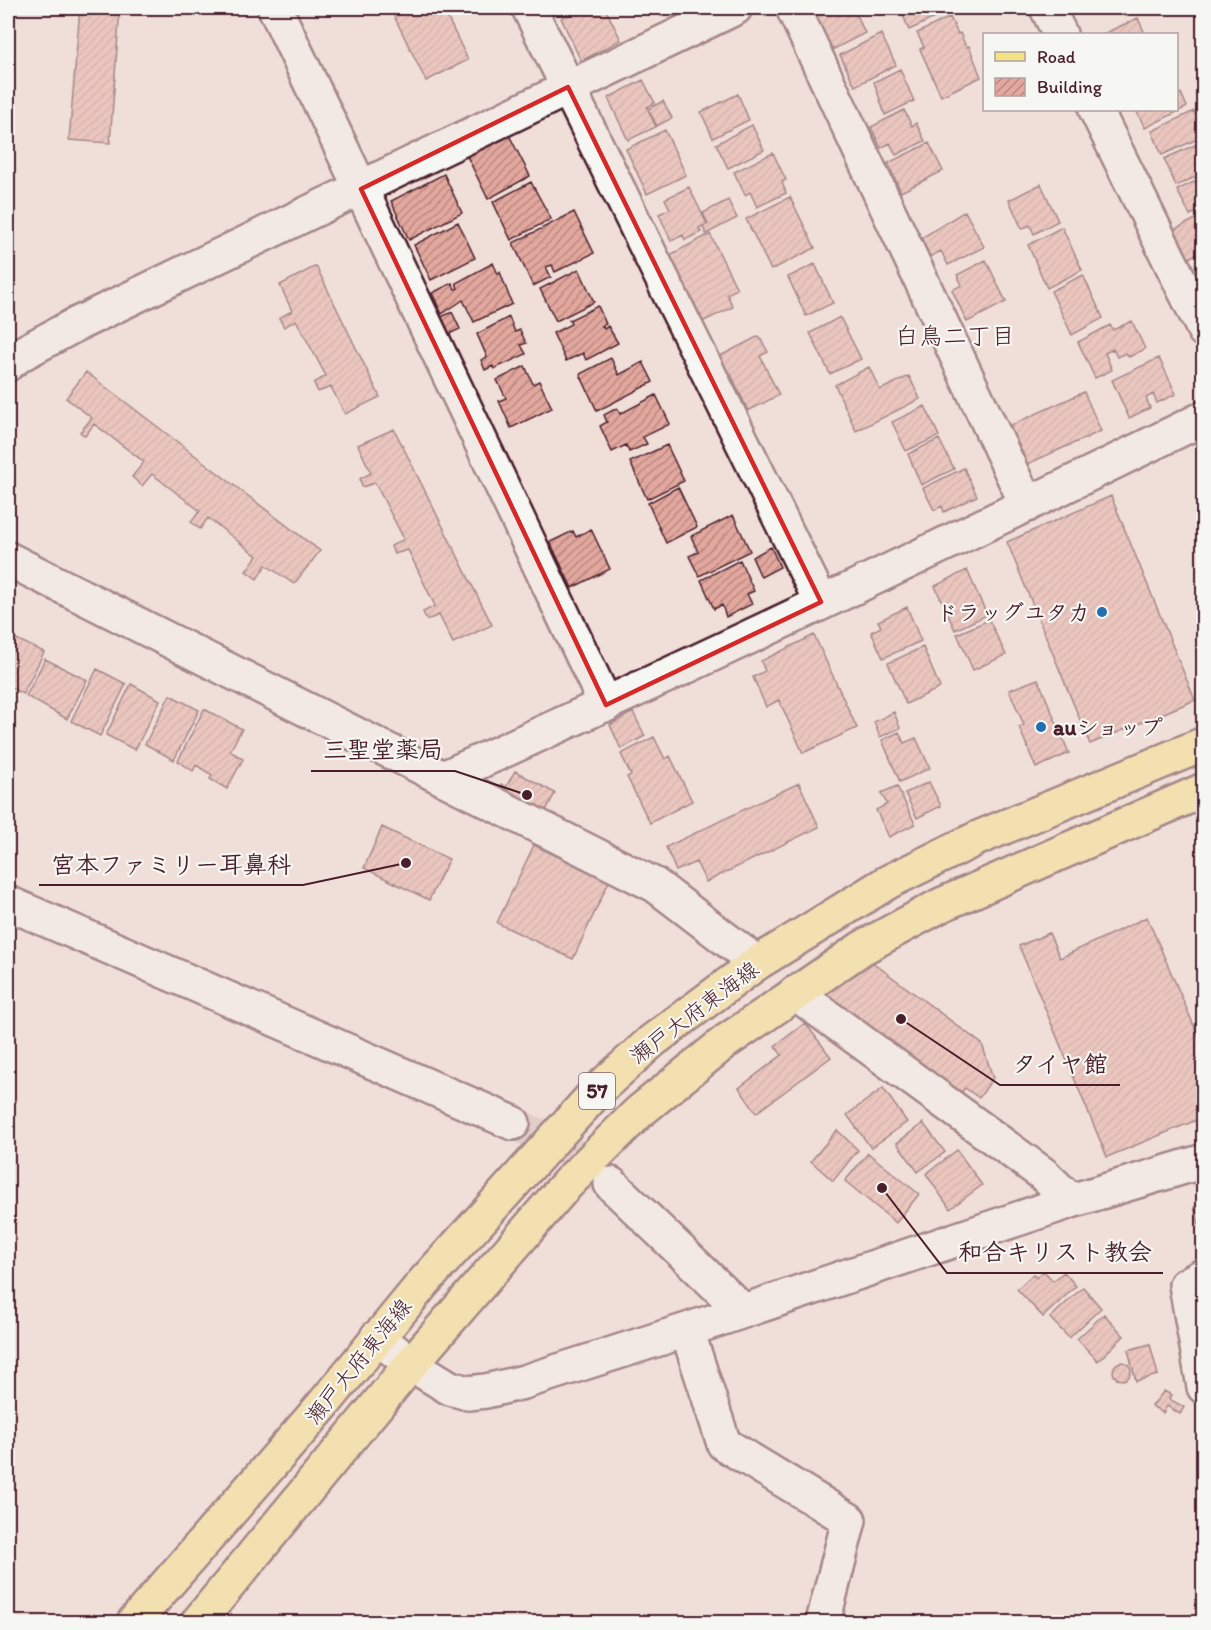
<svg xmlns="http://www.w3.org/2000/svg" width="1211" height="1630" font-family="Itim,'Klee One',sans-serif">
<defs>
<pattern id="building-hatch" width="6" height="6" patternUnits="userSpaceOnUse" patternTransform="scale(1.5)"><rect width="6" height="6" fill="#e2a89e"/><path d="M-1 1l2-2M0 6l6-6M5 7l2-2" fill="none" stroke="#b98881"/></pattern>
</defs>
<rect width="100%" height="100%" fill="#f0dfd9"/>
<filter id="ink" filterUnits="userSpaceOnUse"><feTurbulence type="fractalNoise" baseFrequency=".0167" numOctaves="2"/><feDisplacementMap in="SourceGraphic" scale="12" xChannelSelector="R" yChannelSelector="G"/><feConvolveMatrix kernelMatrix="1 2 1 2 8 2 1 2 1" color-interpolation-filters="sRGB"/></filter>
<g filter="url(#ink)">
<path fill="url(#building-hatch)" stroke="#4a1f2b" stroke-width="1.5" d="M80 8H120L110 143 69 140Z
M390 8H443L468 60 426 81Z
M580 8H605L621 40 581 61 561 18Z
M667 8H691L673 17Z
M805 8H853L865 33 830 51Z
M900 8H956L909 30Z
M950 17 958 34 960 33 966 47 969 46 981 77 941 96 920 49 924 47 917 33Z
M1138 18 1145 34H1103Z
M881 34 896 65 855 86 840 55Z
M900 69 914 101 885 115 874 82Z
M643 80 655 103 647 107 656 127 628 140 608 98Z
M1176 92 1178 95 1181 93 1187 107 1145 128 1136 110H1176Z
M738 94 749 120 713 138 701 112Z
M663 101 672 118 657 126 648 109Z
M904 110 912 126 916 123 925 141 896 155 890 143 881 148 871 127Z
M1194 111 1204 136 1162 155 1152 131Z
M752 125 764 150 728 168 716 144Z
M665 130 686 175 647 194 626 149Z
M508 133 530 176 488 199 466 154Z
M1204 141V173L1176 186 1164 159Z
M929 143 943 171 901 192 888 163Z
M773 153 786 180 782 182 786 193 757 207 750 192 745 195 734 172Z
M444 174 462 213 409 240 391 201Z
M1204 177V209L1190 215 1177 190Z
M531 182 551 219 511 240 493 202Z
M1041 184 1058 221 1034 234 1030 225 1022 229 1009 200Z
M689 187 707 224 699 228 701 232 685 240 683 235 671 241 659 214 670 209 665 199Z
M790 197 815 248 771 270 746 219Z
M728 200 737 218 706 234 703 227 708 224 703 213Z
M965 211 984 247 948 265 941 251 924 260 915 242Z
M574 212 594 253 555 272 552 265 546 267 551 277 533 286 513 243Z
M1204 215V250L1187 259 1173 230Z
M458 222 475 258 431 280 414 245Z
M1062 227 1082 270 1047 288 1028 245Z
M710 234 737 289 727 294 733 307 702 322 664 258Z
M986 260 1006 302 967 322 952 290 962 285 957 275Z
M493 263 498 274 500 272 512 304 474 322 463 300 442 314 432 293 452 283 455 289 458 288 456 283Z
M815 264 833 303 806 316 788 277Z
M316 266 380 397 345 414 331 387 318 392 314 383 326 376 296 320 284 327 279 318 292 311 280 285Z
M579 269 594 302 556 321 540 289Z
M1083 275 1103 318 1072 335 1051 291Z
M598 306 606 324 602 326 604 329 608 326 618 343 586 360 583 353 566 361 553 333 571 324 569 320Z
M452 312 460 329 447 335 439 318Z
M509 317 515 332 520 330 526 343 521 345 526 354 494 369 493 366 485 370 481 360 487 357 477 334Z
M840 317 861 359 830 374 810 333Z
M1132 321 1145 349 1129 357 1126 353 1117 357 1113 349 1105 353 1112 370 1095 378 1078 342 1110 325 1113 330Z
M759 336 768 352 760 356 779 395 748 411 730 372 727 375 718 357Z
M611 358 619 375 643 362 653 382 597 411 580 374Z
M1159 358 1176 394 1157 403 1153 394 1146 398 1150 408 1129 418 1112 380Z
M525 366 533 384 539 381 552 408 511 428 499 401 506 398 497 380Z
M869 367 880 390 909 376 920 399 856 431 835 385Z
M86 372 320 551 294 584 266 565 257 579 246 571 257 556 208 518 200 529 191 522 200 511 152 474 142 486 132 477 144 462 94 424 85 436 80 432 92 418 66 398Z
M1084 392 1101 431 1025 465 1009 426Z
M656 395 670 424 643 437 647 444 629 452 626 445 612 452 600 426 607 422 604 415 617 408 620 414Z
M925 406 939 436 906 451 892 422Z
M394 429 492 625 453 643 439 615 427 620 423 612 435 606 408 550 394 554 391 546 404 539 375 483 362 487 360 479 371 473 358 445Z
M939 439 954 469 921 485 908 454Z
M667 445 684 481 647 499 630 462Z
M964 468 977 496 944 512 942 506 934 510 923 488Z
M678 487 697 527 666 543 648 503Z
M1111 496 1195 700 1090 744 1007 542Z
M733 515 750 551 699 576 689 556 698 552 691 536Z
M591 529 610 569 572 588 550 542 573 531 576 537Z
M771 547 780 567 761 577 752 557Z
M740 560 754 591 747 594 752 604 726 617 722 605 714 609 701 580Z
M967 570 987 615 955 630 935 586Z
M907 607 921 641 883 658 871 632 881 627 878 621Z
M989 620 1006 655 973 670 957 634Z
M8 635 44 652 23 694 8 686Z
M814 635 857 728 803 753 779 700 766 707 753 677 765 671 761 661Z
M923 647 940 688 906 704 888 663Z
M45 659 87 680 67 719 26 696Z
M97 669 126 684 100 736 71 721Z
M1038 679 1069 753 1036 768 1019 727 1024 725 1009 690Z
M131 684 160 700 135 750 106 735Z
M170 695 199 710 174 760 145 744Z
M204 709 242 729 230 751 243 759 227 789 210 779 212 775 196 765 193 771 178 761Z
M633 712 645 736 621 749 610 725Z
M894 712 900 728 880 737 874 722Z
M899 732 904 743 916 738 930 768 900 782 882 740Z
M654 737 665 759 670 756 692 801 650 823 627 777 631 775 621 754Z
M515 771 555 793 541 820 495 795 501 784 506 787Z
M929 782 941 806 917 818 905 793Z
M799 783 819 827 706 882 696 862 676 871 666 847Z
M897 786 915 824 889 837 876 810 887 804 881 793Z
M382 827 449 859 429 900 364 868Z
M534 845 609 881 573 959 497 923Z
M1147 917 1204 1049V1117L1107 1157 1019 946 1049 933 1060 958Z
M872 962 982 1044 993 1078 979 1098 965 1088 959 1095 819 994Z
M805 1023 831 1057 756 1113 739 1088 782 1055 775 1046Z
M883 1088 907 1122 871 1148 847 1115Z
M923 1123 945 1152 918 1172 897 1143Z
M837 1130 858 1150 833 1181 811 1161Z
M957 1150 982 1185 950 1209 926 1174Z
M868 1153 919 1194 896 1223 845 1181Z
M1204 1204V1243L1194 1207Z
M1044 1271 1053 1281 1064 1272 1076 1286 1043 1317 1017 1289 1033 1274 1036 1278Z
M1083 1287 1101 1308 1069 1338 1050 1318Z
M1104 1314 1124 1336 1098 1361 1077 1339Z
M1150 1344 1158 1375 1136 1381 1128 1350Z
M1113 1371a9 9 0 1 1 18 0a9 9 0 1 1-18 0Z
M1164 1391 1171 1395 1169 1399 1184 1407 1180 1414 1167 1406 1163 1413 1152 1406Z"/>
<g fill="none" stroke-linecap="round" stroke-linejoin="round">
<path stroke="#cfb9b6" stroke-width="33" stroke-dasharray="33 16" stroke-linecap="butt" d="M513 1123 567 1149 609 1183"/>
<defs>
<path id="minor" d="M275 8 606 705
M529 8 821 602
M793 8 1027 505
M1047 8 1060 34
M1096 110 1204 330
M8 364 21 354 73 326 735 8
M8 559 655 885 757 963
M443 778C699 663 952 542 1204 418
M8 903 513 1123
M795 993 1043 1174 1071 1201
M611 1184 743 1311
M1204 1275 1186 1285 1204 1387
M687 1330 724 1444 849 1520 823 1622
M377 1337 411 1364 450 1388 468 1393 486 1391 524 1382 687 1330 1071 1201 1204 1161"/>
<path id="major" d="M134 1622 322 1406 424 1282 600 1088 652 1041 757 963 888 882 978 838 1204 744
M198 1622 411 1364 567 1184 639 1112 725 1042 862 948 941 905 1204 790"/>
</defs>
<use href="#minor" stroke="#4a1f2b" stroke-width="38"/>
<use href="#major" stroke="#4a1f2b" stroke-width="38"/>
<use href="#minor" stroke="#f6f6f2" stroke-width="33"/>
<use href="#major" stroke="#f4e382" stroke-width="33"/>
</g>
</g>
<path d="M0 0H1211V1630H0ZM568 87 821 602 606 705 361 189Z" fill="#f0dfd9" fill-opacity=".55" fill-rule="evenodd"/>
<path fill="none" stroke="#d62828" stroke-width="4.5" stroke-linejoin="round" d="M568 87 821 602 606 705 361 189Z"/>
<g fill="#1f6fb2" stroke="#f6f6f2" stroke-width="2">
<circle cx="1102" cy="612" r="6"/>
<circle cx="1041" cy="727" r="6"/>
</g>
<g text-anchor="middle" stroke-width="4.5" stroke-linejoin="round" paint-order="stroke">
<rect fill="#f6f6f2" stroke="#7e6067" stroke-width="1.5" x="579" y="1073" width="36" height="36" rx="4.5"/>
<g font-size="21" font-weight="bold" fill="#4a1f2b">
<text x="597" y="1098">57</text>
</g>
<g font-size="22" font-weight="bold" fill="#4a1f2b" stroke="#f6f6f2" text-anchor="end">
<text x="1090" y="620">ドラッグユタカ</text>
<text x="1053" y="735" text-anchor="start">auショップ</text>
</g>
<g font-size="22" fill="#4a1f2b" stroke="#f6f6f2">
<text transform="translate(694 1012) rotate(-37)" y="8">瀬戸大府東海線</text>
<text transform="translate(358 1361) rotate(-51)" y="8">瀬戸大府東海線</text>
</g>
<g font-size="24" fill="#4a1f2b" stroke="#f6f6f2">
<text x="955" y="344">白鳥二丁目</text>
</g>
</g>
<path fill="none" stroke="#4a1f2b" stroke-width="2" d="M527 795L455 771H311M406 863L303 885H39M901 1019L1000 1085H1120M882 1188L947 1273H1163"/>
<g fill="#4a1f2b" stroke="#f6f6f2" stroke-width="2">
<circle cx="527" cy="795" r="6"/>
<circle cx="406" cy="863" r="6"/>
<circle cx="901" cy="1019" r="6"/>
<circle cx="882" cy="1188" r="6"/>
</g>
<g font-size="24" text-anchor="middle" font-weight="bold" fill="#4a1f2b" stroke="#f6f6f2" stroke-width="4.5" stroke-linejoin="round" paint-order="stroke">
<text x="383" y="758">三聖堂薬局</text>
<text x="171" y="873">宮本ファミリー耳鼻科</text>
<text x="1060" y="1072">タイヤ館</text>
<text x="1055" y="1260">和合キリスト教会</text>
</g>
<rect width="1211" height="1630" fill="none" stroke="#f6f6f2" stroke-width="30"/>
<rect x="15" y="15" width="1181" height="1600" fill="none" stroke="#4a1f2b" stroke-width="2" filter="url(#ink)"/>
<rect x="983" y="33" width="195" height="78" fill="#f6f6f2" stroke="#b1a0a2" stroke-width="1.5"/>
<rect x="995" y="52" width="30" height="9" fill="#f4e382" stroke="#b1a0a2" stroke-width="1.5"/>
<text x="1037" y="63" font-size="18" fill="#4a1f2b">Road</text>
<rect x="995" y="78" width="30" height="18" fill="url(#building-hatch)" stroke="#b1a0a2" stroke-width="1.5"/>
<text x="1037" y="93" font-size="18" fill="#4a1f2b">Building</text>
</svg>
